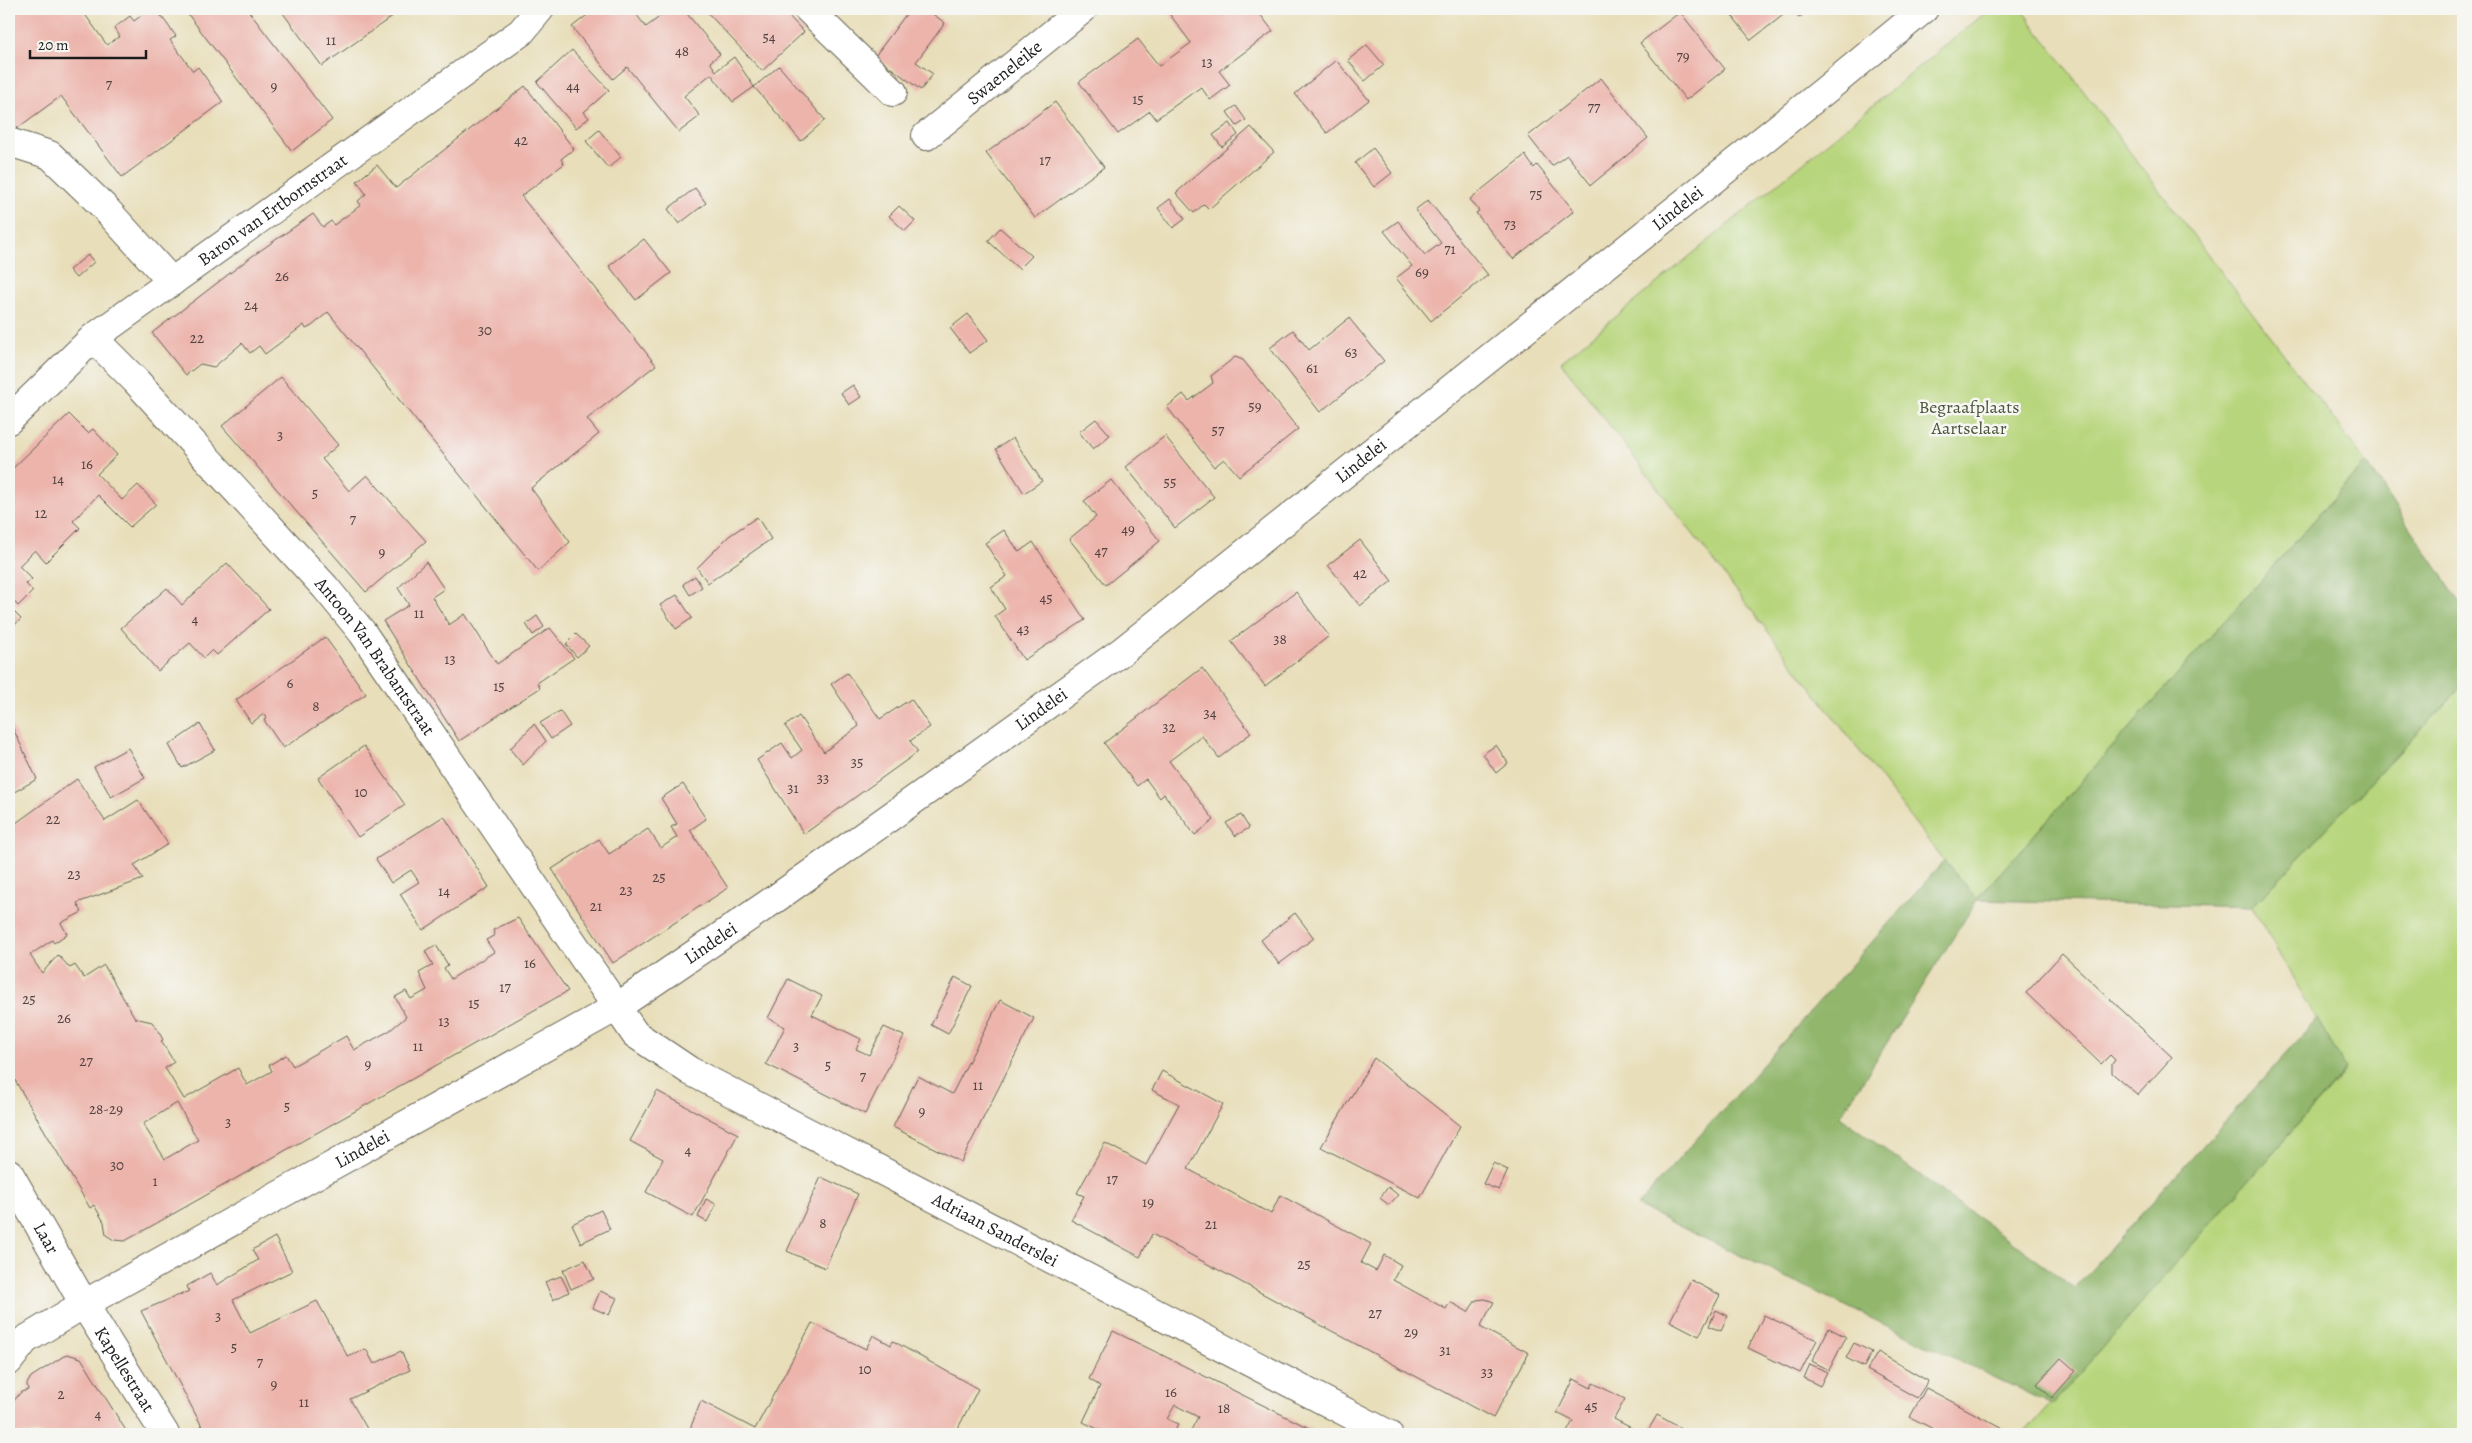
<svg xmlns="http://www.w3.org/2000/svg" width="2472" height="1443" font-family="Alegreya,serif">
<rect width="100%" height="100%" fill="#f6f6f2"/>
<filter id="ink" filterUnits="userSpaceOnUse"><feTurbulence type="fractalNoise" baseFrequency=".02" numOctaves="2"/><feDisplacementMap in="SourceGraphic" scale="10" xChannelSelector="R" yChannelSelector="G"/><feConvolveMatrix kernelMatrix="1 2 1 2 8 2 1 2 1" color-interpolation-filters="sRGB"/></filter>
<filter id="wash" filterUnits="userSpaceOnUse"><feTurbulence type="fractalNoise" baseFrequency=".0096" numOctaves="4" result="noise"/><feDisplacementMap in="SourceGraphic" scale="20" xChannelSelector="R" yChannelSelector="G"/><feGaussianBlur stdDeviation="1.12" result="paint"/><feColorMatrix in="noise" values="0 0 0 0 0 0 0 0 0 0 0 0 0 0 0 0 0 1.4 0 .05"/><feComposite in="paint" operator="in"/></filter>
<g filter="url(#wash)">
<rect width="100%" height="100%" fill="#e8deb9"/>
<path fill="#b7d57c" stroke="#6a784c" d="M1990 9H2021L2366 462 1977 899 1944 861 1561 362Z
M2463 685V1434L2025 1433 2346 1070 2252 907Z"/>
<path fill="#91b66c" stroke="#566944" d="M2366 462 2463 608V685L2252 907 1977 900 1840 1117 2075 1288 2317 1019 2346 1069 2052 1405 1637 1206 1944 861 1977 899Z"/>
<g id="blocks">
<path fill="#ecb4ab" fill-rule="evenodd" d="M9 9H81L107 45 120 36 114 28 130 16 134 21 150 9H156L176 36 170 40 193 71 198 67 223 102 122 177 61 96 12 132 9 127Z
M184 9H247L332 120 292 151Z
M280 9H394L397 13 322 66Z
M589 9H635L633 10 646 27 670 9H683L720 54 710 62 716 71 734 57 754 87 733 102 711 74 684 96 700 116 679 132 627 67 613 79 572 27 591 12Z
M704 9H782L804 32 762 71Z
M910 9H926L945 23 916 62 933 74 921 90 875 56Z
M1173 9H1256L1273 31 1219 71 1230 85 1210 100 1201 87 1156 119 1150 111 1118 134 1079 82 1138 39 1159 66 1191 43 1168 12Z
M1727 9H1791L1751 40Z
M1792 9H1810L1799 18Z
M1680 12 1725 69 1686 100 1640 43Z
M1367 45 1384 65 1365 81 1348 60Z
M572 50 609 90 584 112 589 118 576 128 537 82Z
M1336 60 1369 100 1327 133 1295 94Z
M779 66 825 120 801 141 754 87Z
M1601 78 1648 138 1591 185 1567 155 1552 166 1528 136Z
M525 86 574 149 561 159 564 164 521 196 656 365 587 419 599 434 531 488 570 542 538 571 328 312 312 326 306 329 304 325 265 354 259 346 250 353 242 343 214 367 200 364 186 375 152 333 251 257 313 214 323 227 331 221 334 225 361 205 358 201 366 194 357 181 377 165 396 188Z
M1055 102 1104 167 1035 218 986 153Z
M1236 106 1246 120 1237 126 1227 112Z
M1230 123 1238 135 1222 147 1213 135Z
M1251 127 1274 152 1209 209 1204 204 1194 213 1176 193Z
M599 130 621 157 608 168 586 141Z
M1373 148 1392 173 1374 187 1355 163Z
M1525 155 1534 168 1537 165 1574 211 1513 259 1476 213 1479 211 1470 199Z
M695 188 706 203 679 224 668 209Z
M1170 199 1185 219 1173 228 1158 208Z
M1428 200 1488 275 1431 321 1396 278 1412 266 1384 231 1398 221 1425 255 1441 243 1415 210Z
M899 206 915 221 905 231 889 216Z
M1000 228 1032 256 1019 269 988 241Z
M644 239 671 273 636 300 609 266Z
M88 255 94 262 76 278 69 270Z
M968 314 988 340 969 353 950 328Z
M1349 318 1384 361 1320 412 1270 348 1293 330 1309 350Z
M1235 357 1243 360 1298 429 1239 476 1224 459 1214 467 1167 407 1183 394 1189 401 1213 383 1211 376Z
M281 377 338 445 322 459 349 491 367 475 426 541 366 592 222 426Z
M853 385 861 397 849 405 841 393Z
M69 414 88 433 93 429 117 455 97 474 122 500 138 485 156 504 130 527 98 495 73 521 80 528 46 562 35 550 19 566 32 579 26 584 33 591 18 606 9 596V472Z
M1096 419 1110 435 1093 449 1079 432Z
M1165 436 1214 497 1175 528 1126 467Z
M1013 438 1042 481 1024 493 996 449Z
M1111 480 1160 541 1106 585 1069 539 1096 517 1084 501Z
M757 517 771 539 708 583 697 568 729 536Z
M1004 530 1019 552 1033 542 1085 620 1024 660 995 616 1005 609 991 587 1007 576 985 543Z
M1360 540 1392 581 1360 606 1328 565Z
M426 562 444 589 432 597 449 625 465 614 497 664 550 628 574 658 537 683 540 688 459 741 383 621 409 605 398 588Z
M227 563 269 609 217 655 212 650 204 658 190 643 158 671 121 628 167 588 182 605Z
M695 576 702 587 690 595 683 584Z
M1296 592 1329 636 1265 686 1231 641Z
M677 595 692 618 676 629 660 605Z
M9 607 21 619 9 630Z
M537 616 544 627 533 635 526 624Z
M576 634 589 646 577 657 566 644Z
M325 637 366 694 283 748 264 720 267 718 264 714 251 723 236 700Z
M1202 668 1251 733 1219 758 1202 736 1169 761 1214 820 1195 835 1164 794 1160 798 1146 779 1137 786 1104 743Z
M847 673 880 719 911 699 930 727 910 741 918 752 804 834 757 760 782 743 792 758 802 750 785 726 799 716 824 752 859 726 831 684Z
M560 711 570 726 551 739 540 723Z
M9 720 37 779 9 795Z
M200 724 215 750 182 768 169 745Z
M534 724 546 741 523 765 510 749Z
M1496 745 1508 763 1496 773 1483 754Z
M364 746 405 805 358 837 318 778Z
M128 748 145 778 111 797 94 767Z
M77 779 105 821 138 800 168 844 134 865 143 879 77 903 82 912 61 923 67 934 54 943 52 940 30 955 42 973 58 955 70 968 75 965 84 978 104 965 135 1018 152 1022 158 1030 163 1040 161 1041 174 1062 165 1068 184 1099 238 1068 247 1085 272 1071 269 1065 286 1055 293 1066 346 1036 354 1050 389 1031 406 1017 395 997 406 991 411 999 427 990 419 973 433 965 425 951 436 945 448 965 444 968 451 979 494 952 486 940 495 935 493 930 518 918 568 991 125 1241 114 1240 106 1235 104 1222 94 1205 90 1208 9 1070V828ZM177 1103 198 1140 165 1159 143 1124Z
M683 784 706 819 690 830 728 888 613 963 552 869 599 839 609 854 648 829 661 848 677 837 671 827 677 824 661 798Z
M1241 815 1249 828 1235 836 1226 823Z
M444 816 489 887 423 930 400 894 419 882 411 870 391 883 376 859Z
M1295 913 1314 938 1279 964 1261 940Z
M2062 954 2172 1057 2138 1095 2112 1073V1064L2115 1060 2110 1055 2101 1064 2026 993Z
M955 977 972 986 948 1034 931 1025Z
M788 979 822 996 812 1015 861 1039 856 1049 869 1055 884 1027 904 1036 865 1114 766 1064 785 1027 768 1018Z
M1000 1000 1034 1018 961 1162 893 1127 918 1076 952 1094Z
M1374 1058 1460 1126 1420 1198 1321 1147Z
M1162 1071 1223 1104 1188 1169 1271 1214 1280 1195 1371 1244 1361 1263 1376 1271 1384 1255 1401 1265 1393 1280 1446 1309 1450 1302 1468 1312 1476 1300 1485 1299 1494 1302 1480 1327 1529 1353 1493 1418 1152 1234 1140 1257 1071 1220 1084 1196 1077 1193 1105 1143 1146 1165 1179 1104 1152 1090Z
M657 1091 738 1134 693 1217 646 1192 663 1159 630 1141Z
M1493 1163 1508 1170 1499 1190 1483 1184Z
M821 1177 858 1194 825 1268 787 1251Z
M1388 1187 1398 1195 1389 1205 1380 1198Z
M706 1199 716 1204 707 1222 698 1217Z
M601 1210 610 1229 581 1243 572 1224Z
M275 1237 292 1271 233 1300 250 1333 317 1301 348 1357 366 1349 374 1364 401 1351 410 1370 350 1399 370 1434H206L141 1311 189 1291 187 1286 210 1273 217 1285 258 1260 252 1250Z
M585 1260 594 1279 571 1289 563 1270Z
M561 1276 569 1292 553 1300 545 1282Z
M1691 1280 1720 1295 1699 1336 1670 1321Z
M600 1291 617 1298 609 1315 593 1308Z
M1716 1310 1728 1316 1721 1331 1709 1326Z
M1764 1315 1817 1340 1800 1373 1748 1348Z
M812 1323 866 1349 873 1335 891 1345 893 1341 978 1389 955 1434H688L701 1401 755 1429Z
M1829 1328 1846 1337 1829 1370 1812 1361Z
M1113 1331 1158 1353 1321 1434H1189L1198 1417 1175 1405 1167 1419 1178 1424 1174 1434H1108L1083 1422 1100 1386 1089 1379Z
M1854 1343 1872 1352 1864 1367 1846 1358Z
M1878 1352 1928 1381 1917 1398 1867 1370Z
M67 1354 81 1358 128 1434H9V1410L12 1409 11 1405 16 1398 21 1392 28 1390 27 1384 31 1377Z
M2061 1358 2076 1371 2052 1398 2037 1384Z
M1810 1364 1827 1372 1820 1386 1804 1378Z
M1574 1379 1591 1388 1593 1383 1625 1399 1614 1419 1643 1434H1566L1573 1421 1557 1413Z
M1926 1388 2013 1434H1943L1910 1417Z
M1657 1415 1688 1432 1693 1434H1646Z"/>
</g>
</g>
<g filter="url(#ink)">
<use href="#blocks" fill-opacity="0" stroke="#636053" stroke-width="1"/>
<g fill="none" stroke-linecap="round" stroke-linejoin="round">
<defs>
<g id="minor">
<path d="M808 9 893 92"/>
<path id="s1" d="M926 136 1083 9"/>
<path d="M9 142 50 155 103 206 172 282"/>
<path id="s2" d="M93 338 136 381 325 587 362 632 635 1034 690 1071 1388 1434"/>
<path id="s3" d="M9 420 93 338 521 32 540 9"/>
<path id="s4" d="M9 1173 84 1304 165 1434"/>
<path id="s5" d="M9 1361 25 1340 84 1304 617 1007 778 897 1121 652 1823 92 1924 9"/>
</g>
</defs>
<use href="#minor" stroke="#636053" stroke-width="30"/>
<use href="#minor" stroke="#fff" stroke-width="28"/>
</g>
</g>
<g text-anchor="middle" stroke-width="5" stroke-linejoin="round" paint-order="stroke">
<g font-size="15" fill="#504240">
<text x="769" y="42">54</text>
<text x="331" y="45">11</text>
<text x="682" y="56">48</text>
<text x="1683" y="61">79</text>
<text x="1207" y="67">13</text>
<text x="109" y="89">7</text>
<text x="274" y="91">9</text>
<text x="573" y="91">44</text>
<text x="1138" y="104">15</text>
<text x="1594" y="112">77</text>
<text x="521" y="145">42</text>
<text x="1045" y="165">17</text>
<text x="1536" y="199">75</text>
<text x="1510" y="229">73</text>
<text x="1450" y="254">71</text>
<text x="1422" y="277">69</text>
<text x="282" y="281">26</text>
<text x="251" y="310">24</text>
<text x="485" y="335">30</text>
<text x="197" y="343">22</text>
<text x="1351" y="357">63</text>
<text x="1312" y="373">61</text>
<text x="1255" y="411">59</text>
<text x="1218" y="435">57</text>
<text x="280" y="440">3</text>
<text x="87" y="469">16</text>
<text x="58" y="484">14</text>
<text x="1170" y="487">55</text>
<text x="315" y="498">5</text>
<text x="41" y="518">12</text>
<text x="353" y="524">7</text>
<text x="1128" y="534">49</text>
<text x="1101" y="556">47</text>
<text x="382" y="557">9</text>
<text x="1360" y="578">42</text>
<text x="1046" y="603">45</text>
<text x="419" y="618">11</text>
<text x="195" y="624">4</text>
<text x="1023" y="634">43</text>
<text x="1280" y="644">38</text>
<text x="450" y="664">13</text>
<text x="290" y="688">6</text>
<text x="499" y="691">15</text>
<text x="316" y="711">8</text>
<text x="1210" y="718">34</text>
<text x="1169" y="732">32</text>
<text x="857" y="767">35</text>
<text x="823" y="783">33</text>
<text x="793" y="793">31</text>
<text x="361" y="797">10</text>
<text x="53" y="824">22</text>
<text x="74" y="879">23</text>
<text x="659" y="882">25</text>
<text x="626" y="895">23</text>
<text x="444" y="896">14</text>
<text x="596" y="911">21</text>
<text x="530" y="968">16</text>
<text x="505" y="992">17</text>
<text x="29" y="1004">25</text>
<text x="474" y="1008">15</text>
<text x="64" y="1023">26</text>
<text x="444" y="1026">13</text>
<text x="418" y="1051">11</text>
<text x="796" y="1051">3</text>
<text x="86" y="1066">27</text>
<text x="368" y="1069">9</text>
<text x="828" y="1070">5</text>
<text x="863" y="1081">7</text>
<text x="978" y="1090">11</text>
<text x="287" y="1111">5</text>
<text x="106" y="1114">28-29</text>
<text x="922" y="1116">9</text>
<text x="228" y="1127">3</text>
<text x="688" y="1155">4</text>
<text x="117" y="1170">30</text>
<text x="1112" y="1184">17</text>
<text x="155" y="1186">1</text>
<text x="1148" y="1207">19</text>
<text x="823" y="1228">8</text>
<text x="1211" y="1229">21</text>
<text x="1304" y="1269">25</text>
<text x="1375" y="1318">27</text>
<text x="218" y="1321">3</text>
<text x="1411" y="1337">29</text>
<text x="234" y="1352">5</text>
<text x="1445" y="1355">31</text>
<text x="260" y="1367">7</text>
<text x="865" y="1374">10</text>
<text x="1487" y="1377">33</text>
<text x="274" y="1389">9</text>
<text x="1171" y="1397">16</text>
<text x="61" y="1399">2</text>
<text x="304" y="1407">11</text>
<text x="1591" y="1411">45</text>
<text x="1224" y="1413">18</text>
<text x="98" y="1419">4</text>
</g>
<g font-size="18" fill="#1c1c1c" stroke="#f6f6f2">
<text dy="6" stroke="none"><textPath href="#s1" startOffset="101">Swaeneleike</textPath></text>
<text dy="6" stroke="none"><textPath href="#s5" startOffset="2034">Lindelei</textPath></text>
<text dy="6" stroke="none"><textPath href="#s3" startOffset="338">Baron van Ertbornstraat</textPath></text>
<text dy="6" stroke="none"><textPath href="#s5" startOffset="1629">Lindelei</textPath></text>
<text dy="6" stroke="none"><textPath href="#s2" startOffset="426">Antoon Van Brabantstraat</textPath></text>
<text dy="6" stroke="none"><textPath href="#s5" startOffset="1224">Lindelei</textPath></text>
<text dy="6" stroke="none"><textPath href="#s5" startOffset="819">Lindelei</textPath></text>
<text dy="6" stroke="none"><textPath href="#s5" startOffset="414">Lindelei</textPath></text>
<text dy="6" stroke="none"><textPath href="#s2" startOffset="1295">Adriaan Sanderslei</textPath></text>
<text dy="6" stroke="none"><textPath href="#s4" startOffset="75">Laar</textPath></text>
<text dy="6" stroke="none"><textPath href="#s4" startOffset="228">Kapellestraat</textPath></text>
</g>
<g font-size="18" fill="#4a5439" stroke="#f6f6f2">
<text x="1969" y="413">Begraafplaats<tspan x="1969" dy="21">Aartselaar</tspan></text>
</g>
</g>
<rect width="2472" height="1443" fill="none" stroke="#f6f6f2" stroke-width="30"/>
<path d="M30 50v8h116v-8" fill="none" stroke="#1c1c1c" stroke-width="2.5"/>
<text x="38" y="50" font-size="15" fill="#1c1c1c" stroke="#f6f6f2" stroke-width="4" paint-order="stroke">20 m</text>
</svg>
